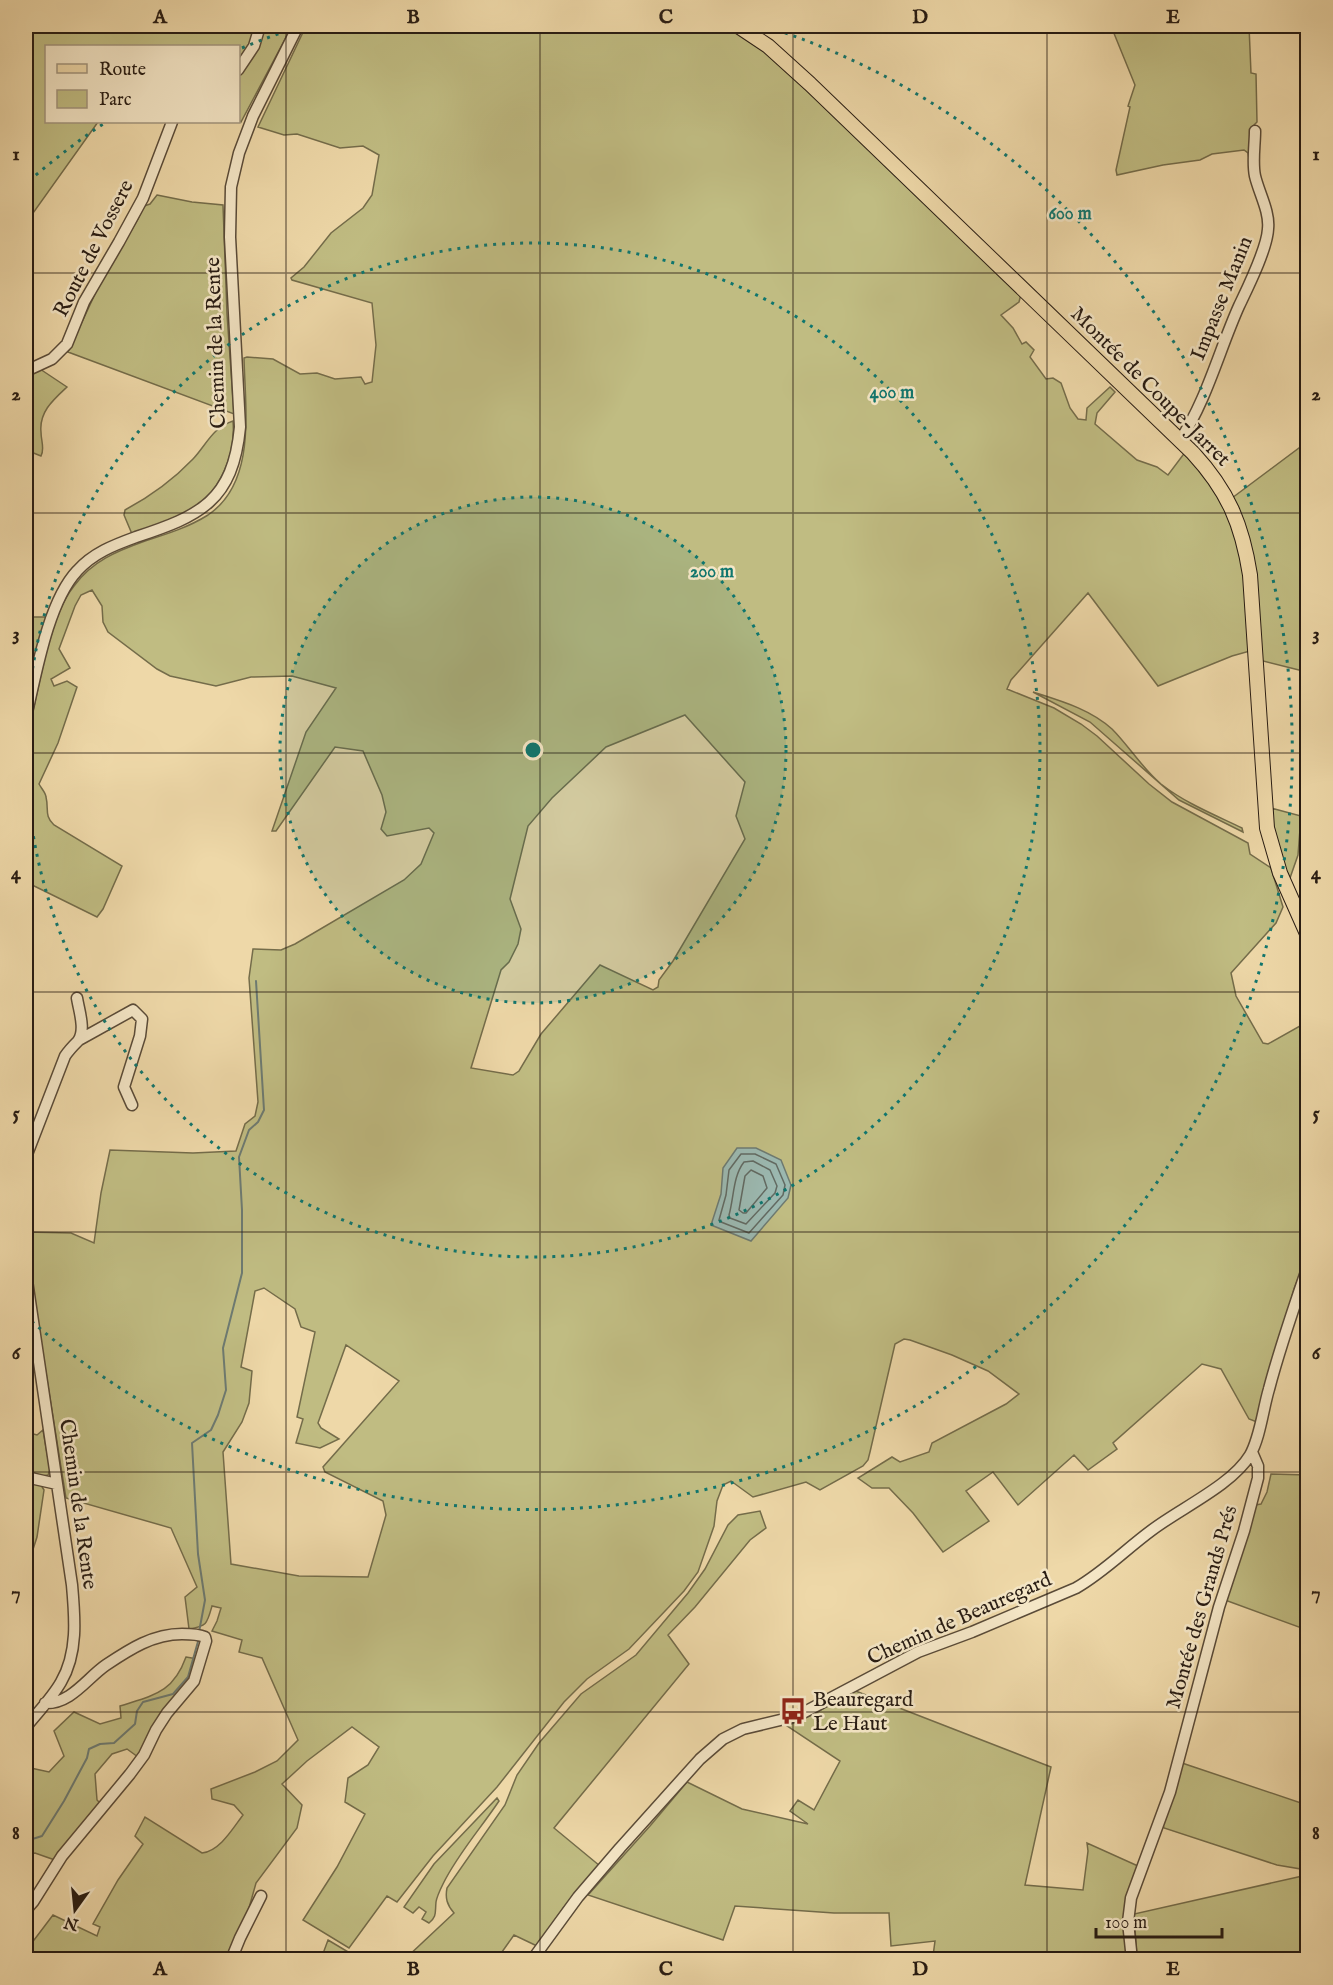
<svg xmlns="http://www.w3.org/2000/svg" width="1333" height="1985" font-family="'IM FELL English',serif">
<rect width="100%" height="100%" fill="#eed8a8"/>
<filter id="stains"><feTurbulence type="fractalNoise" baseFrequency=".00333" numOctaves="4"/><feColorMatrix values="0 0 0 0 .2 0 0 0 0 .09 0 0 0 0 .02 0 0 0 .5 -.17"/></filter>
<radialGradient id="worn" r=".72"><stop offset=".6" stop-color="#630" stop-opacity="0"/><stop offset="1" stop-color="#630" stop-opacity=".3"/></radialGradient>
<path fill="#c0bc82" stroke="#746c4a" stroke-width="1.5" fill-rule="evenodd" d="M26 26H258L251 45 239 64 238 46H46V122H98L26 223Z
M264 26H292L241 122 239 120V73Z
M306 26H724L753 42 776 61 1021 294 1019 302 1001 315 1013 328 1022 344 1026 342 1034 350 1030 357 1046 379 1053 378 1061 383 1070 408 1078 419 1086 420 1087 408 1110 387 1115 392 1097 413 1095 424 1137 460 1157 467 1168 475 1186 451 1226 506 1243 558 1250 651 1232 656 1158 686 1088 593 1011 680 1007 689 1054 708 1081 724 1097 736 1149 784 1172 802 1248 843 1250 854 1271 868 1283 907 1276 923 1231 973 1236 996 1263 1043 1268 1044 1307 1022 1308 1253 1294 1289 1257 1422 1249 1419 1221 1369 1202 1364 1113 1443 1117 1449 1088 1470 1074 1455 1018 1505 993 1472 966 1491 989 1521 943 1552 913 1513 889 1488H872L858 1478 892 1457 900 1462 929 1452 932 1443 1006 1404 1019 1394 988 1371 952 1355 910 1340 904 1339 895 1344 870 1452 868 1460 863 1466 820 1490 806 1482 753 1497 731 1481 723 1485 717 1501 714 1526 698 1572 684 1591 629 1649 587 1679 564 1702 497 1787 433 1856 397 1902 387 1896 349 1948 303 1920 337 1867 365 1814 345 1802 348 1778 368 1765 379 1747 352 1727 307 1761 282 1784 302 1805 297 1828 256 1883 249 1908 225 1959H26V1948H28L53 1915 97 1936 100 1927 93 1924 118 1880 143 1844 135 1836 145 1817 202 1853C220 1851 233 1828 243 1815L234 1805 212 1799 211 1789 255 1772 277 1761 298 1740 262 1658 239 1652 242 1640 212 1631 217 1621 221 1608 212 1606C207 1624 207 1626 189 1629L185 1597 197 1587 171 1528 66 1498 28 1261 26 1252V1232L71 1233 94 1243 101 1193 110 1150 193 1153 236 1151 245 1124 255 1116 258 1102 249 978 253 949 281 950 295 944 404 880 421 864 434 833 429 828 387 836 381 829 386 812 382 795 363 751 335 747 276 831H272L306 732 336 688 292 676 251 677 216 686 170 676 157 669 108 632 103 622 102 606 92 590 81 595 75 606 59 649 70 668 51 679 54 686 67 681 77 687 58 743 39 784C41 788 46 793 46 797 49 809 44 816 54 825L122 866 103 909 97 917 26 882C26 837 23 791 26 746 26 735 30 725 32 715 37 694 41 673 46 653 53 629 59 605 74 586 92 561 117 551 145 541 167 534 189 527 208 515 257 482 245 408 244 358L247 357 273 359 300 374 317 373 335 379 361 377 365 384 372 382 376 345 372 303 292 280 291 278 304 267 331 233 363 208 372 195 379 155 363 146 340 148 297 134 284 135 258 127ZM685 715 745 782 736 816 745 839 673 961 659 980 658 987 653 990 600 965 541 1034 519 1071 513 1075 471 1068 501 970 509 962 518 944 521 929 510 899 528 826 552 798 606 747ZM264 1288 295 1309 301 1327 315 1332 297 1417 303 1419 296 1443 320 1448 339 1439 321 1428 318 1423 346 1345 399 1381 323 1467 325 1472 383 1501 386 1515 368 1577 299 1576 231 1564 223 1452 242 1422 249 1403 252 1371 241 1367 255 1291Z
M1111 26H1249L1251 73 1256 74 1257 122 1251 128 1249 159 1248 153 1244 150 1212 154 1200 160 1163 165 1117 175 1116 170 1130 107 1128 106 1135 85Z
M157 195 192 202 223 205 227 314 234 414 68 352 102 279 138 219 144 206 150 204Z
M40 369 67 387C53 400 39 412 41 432 41 441 45 449 41 456L26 450V376Z
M233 421C236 457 218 497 184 515 168 523 149 527 132 534L124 515 125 510C151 496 173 480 193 459 207 444 212 428 233 421Z
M1307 442V672L1259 660 1232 498Z
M26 614 29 617H47L26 703Z
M1033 692C1061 701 1090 709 1112 729 1129 746 1142 768 1161 784 1185 803 1215 815 1242 828L1243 832 1179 800 1090 722Z
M1271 808 1301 816 1298 855 1290 878C1277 852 1271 837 1271 808Z
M43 1430 50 1470 48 1475 43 1476 26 1471V1432L37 1435Z
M1271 1474 1307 1475V1630L1225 1600 1255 1505 1261 1504 1267 1492Z
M26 1481 41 1485 44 1490 37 1537 26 1571Z
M760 1511 766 1528 750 1540 695 1607 668 1635 689 1664 554 1828 600 1866 564 1907 537 1946 514 1935 497 1959H405L454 1913C447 1905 445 1898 447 1888L505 1805 517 1775 539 1743 581 1694 636 1655 688 1593 705 1569 728 1525 738 1515Z
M186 1657 198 1659 194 1675 138 1757 127 1749 112 1754 95 1774 97 1800 101 1804 55 1860 35 1853 26 1855V1767L49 1772 64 1756 54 1731 74 1712 100 1724 121 1718 120 1706C154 1695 173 1693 186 1657Z
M853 1690 1051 1767 1025 1885 1083 1890 1088 1851 1087 1843 1138 1866 1129 1959H942L933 1956 935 1941 891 1946 889 1913H834L735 1906 723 1940 588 1895 650 1826 687 1782 742 1809 808 1824 790 1811 798 1800 814 1810 840 1761 787 1726 816 1713Z
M1182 1763 1307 1805V1870L1277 1865 1164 1828 1163 1825Z
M497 1798 499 1801C481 1828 457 1855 443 1884 440 1890 437 1896 436 1902 435 1912 437 1917 429 1923L422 1919 426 1912 419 1907 413 1913 404 1907 434 1864Z
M1307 1875V1959H1137L1134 1914Z
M328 1940 360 1959H321Z"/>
<path fill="#9bb8b0" stroke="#6d7a71" stroke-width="1.5" d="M737 1148H756L781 1160 791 1185 788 1198 751 1241 711 1225 721 1194 723 1168Z"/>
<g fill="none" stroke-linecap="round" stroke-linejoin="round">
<path stroke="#626a62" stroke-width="1.5" d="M741 1154H755L776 1164 785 1185 783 1195 749 1233 721 1222 719 1220 726 1195 729 1170Z
M753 1161 770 1170 777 1186 775 1193 746 1224 730 1218 729 1215C734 1197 733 1176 744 1162Z
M751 1170 763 1176 767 1188 746 1213H743L739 1210 745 1176Z"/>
<path stroke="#6d7a71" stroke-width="2" d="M199 1632 205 1600 198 1554 192 1443 211 1430 218 1415 226 1390 223 1348 242 1273V1210L239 1157 249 1130 258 1122 264 1110 256 981
M26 1841 42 1836 64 1801 87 1758 89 1749 100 1744 114 1743 135 1724 137 1711 143 1702 173 1694 188 1677 199 1638"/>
<defs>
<path id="minor" d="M238 70 254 46 260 26
M26 371 52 359 67 344 84 302 119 242 143 198 172 122
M1180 440C1206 402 1220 348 1239 306 1248 287 1267 249 1268 229 1270 212 1259 193 1255 176 1252 162 1255 145 1255 131
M26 717C36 674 48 602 77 571 93 553 114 545 136 537 200 516 233 501 240 427L230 237 231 187 239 153 253 116 298 26
M79 1040 133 1010 142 1019 140 1036 124 1087 132 1105
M26 1157 65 1056C69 1050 73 1046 78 1041 86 1030 79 1011 77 998
M26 1274 72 1585C75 1618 78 1653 61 1682 52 1698 37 1713 26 1727
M26 1477 57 1484
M26 1910 33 1902 62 1856 130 1774 144 1755 156 1730 167 1713 194 1681 206 1641 205 1637C198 1634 190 1634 182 1634 153 1634 130 1649 106 1665 87 1678 71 1704 45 1703
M231 1960 240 1938 261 1896
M532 1960 578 1897 620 1848 700 1759 723 1739 743 1729 797 1716 918 1652 972 1632 1076 1588C1104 1572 1126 1549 1152 1530 1181 1508 1232 1485 1250 1455 1260 1438 1263 1409 1269 1389 1280 1347 1294 1307 1308 1266
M1132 1960 1128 1922 1131 1898 1170 1792 1219 1607 1244 1531 1258 1478V1466L1252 1452"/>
<path id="major" d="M738 26 768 46 810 84 1193 453C1228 491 1242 524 1250 575L1267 828 1280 873 1308 936"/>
</defs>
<use href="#minor" stroke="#5a4b38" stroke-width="13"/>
<use href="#major" stroke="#281c13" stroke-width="16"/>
<use href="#minor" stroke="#f4e6c6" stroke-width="10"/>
<use href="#major" stroke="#eed8a8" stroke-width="14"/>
</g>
<path fill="none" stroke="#281c13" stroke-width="1.5" stroke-opacity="0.55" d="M286 26V1960M540 26V1960M793 26V1960M1047 26V1960M26 273H1308M26 513H1308M26 753H1308M26 992H1308M26 1232H1308M26 1472H1308M26 1712H1308"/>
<circle cx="533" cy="750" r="253" fill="#0f766e" fill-opacity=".12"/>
<g fill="none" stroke="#0f766e" stroke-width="3" stroke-dasharray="3 6">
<circle cx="533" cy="750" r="253"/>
<circle cx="533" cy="750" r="507"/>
<path d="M29 181A760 760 0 0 1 103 124M242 48A760 760 0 0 1 298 27M768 27A760 760 0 1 1 29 1319"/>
</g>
<defs>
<symbol id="bus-bare" viewBox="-9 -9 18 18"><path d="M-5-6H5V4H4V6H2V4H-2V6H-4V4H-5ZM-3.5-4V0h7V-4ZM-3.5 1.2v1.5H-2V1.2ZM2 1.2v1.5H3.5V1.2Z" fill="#8f2418" stroke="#f4e6c6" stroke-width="2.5" paint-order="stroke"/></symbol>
</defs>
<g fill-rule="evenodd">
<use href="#bus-bare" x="774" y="1692" width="38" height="38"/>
</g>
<g text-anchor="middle" stroke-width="5" stroke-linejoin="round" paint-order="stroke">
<g font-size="21" fill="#281c13" stroke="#f4e6c6">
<text transform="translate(93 248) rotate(-63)" y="7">Route de Vossere</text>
<text transform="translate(1221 298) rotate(-68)" y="7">Impasse Manin</text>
<text transform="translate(215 343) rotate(-92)" y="7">Chemin de la Rente</text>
<text transform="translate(1151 386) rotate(45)" y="7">Montée de Coupe-Jarret</text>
<text transform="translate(79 1504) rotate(82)" y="7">Chemin de la Rente</text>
<text transform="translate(1201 1607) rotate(-74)" y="7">Montée des Grands Prés</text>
<text transform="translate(959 1618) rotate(-24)" y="7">Chemin de Beauregard</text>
</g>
<g font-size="21" fill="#281c13" stroke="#f4e6c6" text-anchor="start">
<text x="813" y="1706">Beauregard<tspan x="813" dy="24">Le Haut</tspan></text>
</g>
</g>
<circle cx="533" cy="750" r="9" fill="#0f766e" stroke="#f4e6c6" stroke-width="3"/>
<g font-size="18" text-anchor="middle" font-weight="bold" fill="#0f766e" stroke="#f4e6c6" stroke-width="5" stroke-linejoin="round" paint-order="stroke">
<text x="1070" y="219">600 m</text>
<text x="892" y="398">400 m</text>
<text x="712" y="577">200 m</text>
</g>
<rect width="1333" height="1985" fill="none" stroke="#eed8a8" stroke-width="66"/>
<rect x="45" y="45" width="195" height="78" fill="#f4e6c6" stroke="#a2957e" stroke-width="1.5"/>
<rect x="57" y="64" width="30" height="9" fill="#eed8a8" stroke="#a2957e" stroke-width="1.5"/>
<text x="99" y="75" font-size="18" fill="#281c13">Route</text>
<rect x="57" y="90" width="30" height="18" fill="#c0bc82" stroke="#a2957e" stroke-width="1.5"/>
<text x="99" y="105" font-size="18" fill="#281c13">Parc</text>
<g transform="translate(75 1910) rotate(195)" stroke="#f4e6c6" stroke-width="4.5" paint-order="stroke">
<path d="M0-4.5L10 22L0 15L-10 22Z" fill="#281c13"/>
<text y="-9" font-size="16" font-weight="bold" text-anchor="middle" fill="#281c13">N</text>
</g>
<path d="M1096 1928v9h126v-9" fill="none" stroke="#281c13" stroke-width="3"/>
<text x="1105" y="1928" font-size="18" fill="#281c13" stroke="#f4e6c6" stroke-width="4.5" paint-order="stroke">100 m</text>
<rect x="33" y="33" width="1267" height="1919" fill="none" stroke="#281c13" stroke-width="2"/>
<g font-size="20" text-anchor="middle" font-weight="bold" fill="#281c13">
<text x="160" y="23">A</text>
<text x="413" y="23">B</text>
<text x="666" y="23">C</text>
<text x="920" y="23">D</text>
<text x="1173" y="23">E</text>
<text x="16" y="160">1</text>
<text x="1316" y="160">1</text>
<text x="16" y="400">2</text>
<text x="1316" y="400">2</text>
<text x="16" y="640">3</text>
<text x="1316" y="640">3</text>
<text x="16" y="879">4</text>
<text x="1316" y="879">4</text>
<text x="16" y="1119">5</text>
<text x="1316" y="1119">5</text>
<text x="16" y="1359">6</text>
<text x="1316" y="1359">6</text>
<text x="16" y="1599">7</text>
<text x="1316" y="1599">7</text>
<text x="16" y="1839">8</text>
<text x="1316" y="1839">8</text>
<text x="160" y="1975">A</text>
<text x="413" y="1975">B</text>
<text x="666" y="1975">C</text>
<text x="920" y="1975">D</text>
<text x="1173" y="1975">E</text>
</g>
<rect width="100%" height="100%" filter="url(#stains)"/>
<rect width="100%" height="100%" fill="url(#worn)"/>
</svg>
